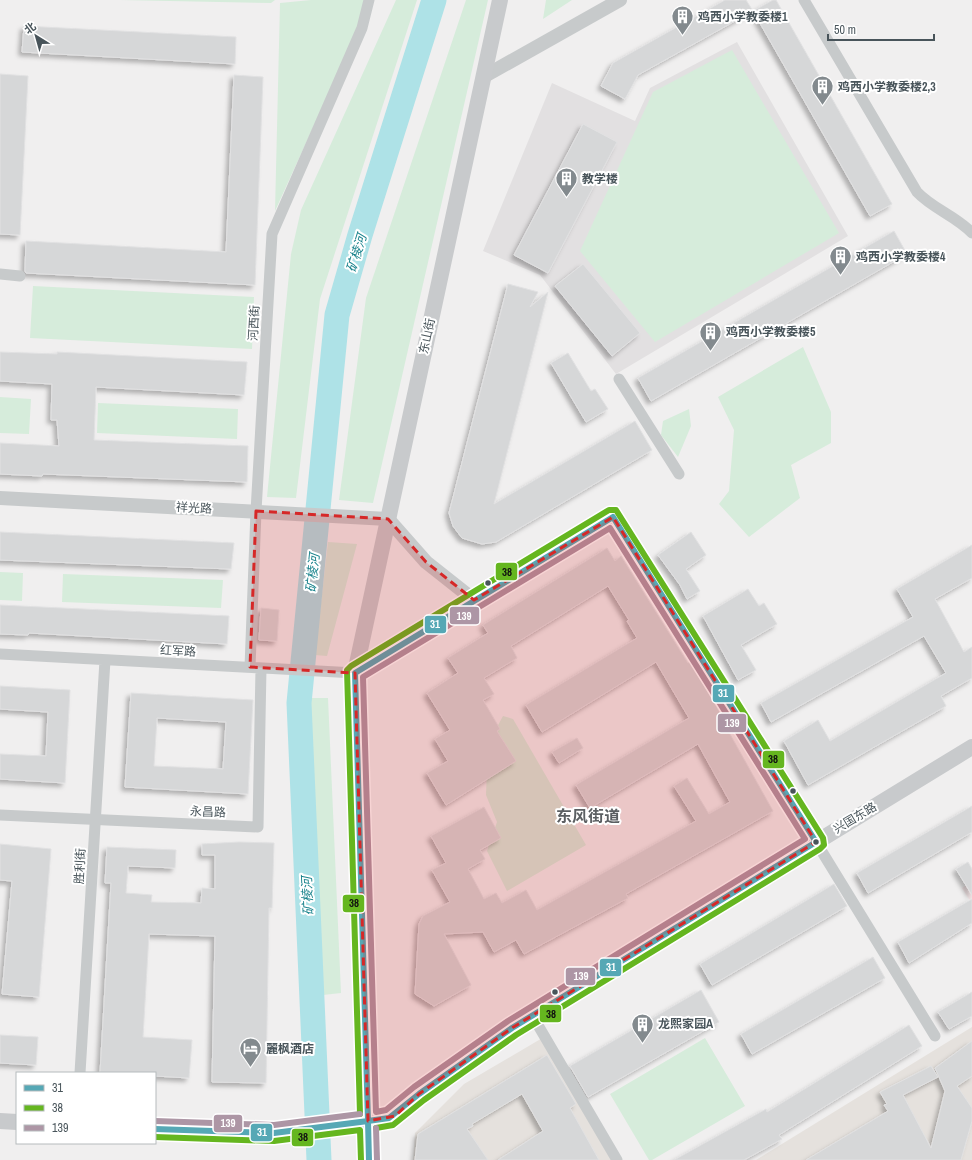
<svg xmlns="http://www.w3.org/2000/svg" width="972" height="1160" font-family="'Archivo Narrow','Noto Sans SC',sans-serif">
<defs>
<filter id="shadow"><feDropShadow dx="-3.5" dy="3.5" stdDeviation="2" flood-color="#0004"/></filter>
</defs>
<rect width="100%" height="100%" fill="#f0efef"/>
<path fill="#e5e1dd" d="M972 1027V1160H756Z
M544 1037 615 1160H413L415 1133 464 1084Z"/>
<path fill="#e2e0e1" d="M737 42 848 236 616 374 540 275 483 251 552 83 635 121 650 88Z"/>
<path fill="#f1e4e5" d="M972 881V904L962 888Z"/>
<path fill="#d6ecdb" d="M120 0H275L271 3Z
M311 0H364L357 31 275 211 280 3Z
M396 0H417L320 299 296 498 267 497 291 254 301 210Z
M466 0H488L373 503 339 500 366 298Z
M546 0H572L543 19Z
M732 50 839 233 655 342 580 251 653 92Z
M33 286 254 297 252 349 30 338Z
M803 347 831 412V443L791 465 800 498 749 537 719 504 729 491 734 430 718 397Z
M0 397 31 399 29 434 0 433Z
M98 403 238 409 237 439 97 433Z
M689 409 691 426 678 457 661 435 663 421Z
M328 542 357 544 327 656 315 655Z
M0 572 23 573 22 601 0 600Z
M63 574 223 580 221 608 62 602Z
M309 698H328L341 993 323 995Z
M503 716 513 719 586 845 507 891 487 851 497 822 486 795 488 744Z
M705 1038 745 1106 652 1160H649L610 1094Z"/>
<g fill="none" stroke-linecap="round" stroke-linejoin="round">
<path stroke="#aee2e7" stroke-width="25" d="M319 1160 299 703 337 315 360 235 434 0"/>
</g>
<path fill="#d6d7d8" stroke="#e1e1e2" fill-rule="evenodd" filter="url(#shadow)" d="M725 0H746L753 11 638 75 625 99 601 86 613 63Z
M773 0H776L892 204 870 216 753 11Z
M24 26 236 37 235 64 22 52Z
M0 74 28 76 20 235 0 234Z
M234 75 263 77 255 285 26 273 25 271 26 241 226 252Z
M583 124 617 142 548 273 514 255Z
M894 231 907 254 651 401 638 378Z
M583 264 640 333 612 356 555 286Z
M508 284 538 292 530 307 548 292 494 504 635 421 652 450 496 542 482 544 462 538 453 526 449 513Z
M0 352 57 354V352L247 362 244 395 96 387 94 440 248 446 247 482 43 474 42 476 0 474V443L59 446 57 420H51L52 384 0 381Z
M568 353 591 391 595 389 608 409 586 422 551 363Z
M0 532 234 543 231 569 0 560Z
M691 532 706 555 686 569 700 591 687 599 680 585 658 555Z
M972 545V578L935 599 964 652 972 647V678L941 696 946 706 808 785 784 741 818 720 830 741 946 673 924 636 771 722 761 703 913 617 897 589Z
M607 548 615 561 621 556 688 663 690 662 728 726 726 727 773 811 626 894 628 898 524 954 516 940 494 952 483 932 444 934 471 985 434 1006 415 994 419 924 423 916 450 902 432 870 446 863 431 836 484 807 501 838 480 850 485 859 468 869 484 899 496 893 502 903 526 890 537 910 696 821 674 786 687 778 709 814 730 802 698 744 590 808 576 785 689 718 656 662 542 732 526 705 637 638 627 621 629 620 608 586 511 646 517 658 484 678 494 694 483 700 500 729 497 731 516 761 446 805 427 773 448 761 435 739 450 730 427 693 458 673 448 658 488 633 483 625Z
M748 589 759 606 764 603 777 624 741 645 756 670 738 680 703 616Z
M0 605 229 616 227 644 29 633 28 635 0 634Z
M261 608 279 610 277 641 259 640Z
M0 686 70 690 65 783 0 779V754L46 756 48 712 0 709Z
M131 693 253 700 248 794 125 787ZM157 718 226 722 223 769 154 766Z
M577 738 583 748 559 763 552 752Z
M972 806V832L868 893 857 873Z
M239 842 274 843 272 908H269L266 1083 212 1082 215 936 149 934 143 1037 192 1040 189 1078 155 1076V1073H100L111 883H105L107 847 176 850 175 868 128 866 126 893 152 895 151 902 201 903 202 888 215 889V855H202V844Z
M0 844 51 849 39 997 2 994 12 881 0 880Z
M968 862 972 869V895L956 869Z
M834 884 847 906 712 985 700 964Z
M972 899V923L909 963 898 942Z
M873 957 885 978 752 1054 741 1034Z
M701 990 719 1022 588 1097 570 1066Z
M972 992V1016L949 1029 938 1012Z
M909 1025 922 1046 779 1135 782 1139 744 1160H674L766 1109 767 1112Z
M0 1035 38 1037 36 1065 0 1063Z
M972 1041V1076L957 1086 972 1108V1121L961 1160H806L888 1111 884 1105 887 1104 880 1092 931 1066 938 1077 903 1095 931 1148 945 1091 935 1068Z
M547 1055 576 1104 570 1108 599 1160H498L543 1131 522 1094 472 1124 473 1126 467 1129 488 1160H415L418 1134Z"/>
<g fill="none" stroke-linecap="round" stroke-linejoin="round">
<path stroke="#c7cacb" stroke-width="11" d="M804 0 917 192C933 209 956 216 972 233
M0 274 20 276
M619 379 679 474
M0 654 355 673
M250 667 256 511 272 234 362 28 369 0
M0 815 258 827 261 668
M816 842 935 1036
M532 1015 617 1160
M80 1073 105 660"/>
<path stroke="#c7cacb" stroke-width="14" d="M483 77 620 0
M0 498 388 519 426 562 474 600
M355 673 613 517 816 842"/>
<path stroke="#c8cacc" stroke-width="16" d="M355 673 500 0
M0 1121 17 1122
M155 1129 274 1133 389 1118 419 1094 512 1028 972 747"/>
<path stroke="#c8cacc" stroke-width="16" d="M355 673 369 1160"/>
<defs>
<path id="bus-1" d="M613 517 816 842 512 1028 419 1094 389 1118 368 1121 355 673Z
M368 1121 369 1160
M155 1129 274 1133 368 1121"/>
<path id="bus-2" d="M360 1114 347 670 351 666 609 510H616L823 838 824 845 820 849 516 1035 424 1100 393 1125 376 1128
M155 1137 274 1141 360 1130 361 1160"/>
<path id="bus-3" d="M610 528 805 839 508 1021 414 1087 386 1110 376 1112 363 677Z
M155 1121 274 1125 360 1114
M376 1128 377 1160"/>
</defs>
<use href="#bus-1" stroke="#fff" stroke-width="9"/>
<use href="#bus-2" stroke="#fff" stroke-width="9"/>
<use href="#bus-3" stroke="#fff" stroke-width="9"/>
<use href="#bus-1" stroke="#56a8b5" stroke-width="6"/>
<use href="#bus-2" stroke="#65b61f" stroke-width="6"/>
<use href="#bus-3" stroke="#ad96a5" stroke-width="6"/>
</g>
<path fill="#d62828" fill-opacity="0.2" stroke="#d62828" stroke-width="3" stroke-dasharray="8 5" stroke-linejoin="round" d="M256 511 388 519 426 562 474 600 613 517 816 842 512 1028 419 1094 395 1116 368 1121 355 673 250 667Z"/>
<defs>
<symbol id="building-pin" viewBox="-11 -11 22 30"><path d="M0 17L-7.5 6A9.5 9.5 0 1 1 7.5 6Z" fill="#838a8e" stroke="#fff"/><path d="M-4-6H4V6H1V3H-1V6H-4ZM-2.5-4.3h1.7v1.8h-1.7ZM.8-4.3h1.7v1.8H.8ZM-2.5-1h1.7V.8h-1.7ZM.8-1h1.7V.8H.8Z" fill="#fff"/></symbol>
<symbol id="hotel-pin" viewBox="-11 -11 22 30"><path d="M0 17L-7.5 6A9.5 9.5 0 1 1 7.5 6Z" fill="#838a8e" stroke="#fff"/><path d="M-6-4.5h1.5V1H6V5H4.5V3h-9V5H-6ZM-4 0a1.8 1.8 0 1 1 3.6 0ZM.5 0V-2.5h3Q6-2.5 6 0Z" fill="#fff"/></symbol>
</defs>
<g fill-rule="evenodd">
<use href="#building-pin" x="670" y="4" width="25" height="34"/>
<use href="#building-pin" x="810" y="74" width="25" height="34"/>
<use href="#building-pin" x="554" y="166" width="25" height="34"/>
<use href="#building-pin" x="828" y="244" width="25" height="34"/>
<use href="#building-pin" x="698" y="320" width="25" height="34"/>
<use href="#building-pin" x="630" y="1012" width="25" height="34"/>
<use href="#hotel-pin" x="238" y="1036" width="25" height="34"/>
</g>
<g fill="#48545a" stroke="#fff" stroke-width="1.5">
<circle cx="488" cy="583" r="3.5"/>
<circle cx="793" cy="791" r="3.5"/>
<circle cx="816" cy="842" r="3.5"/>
<circle cx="555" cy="992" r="3.5"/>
</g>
<g text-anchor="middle" stroke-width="4" stroke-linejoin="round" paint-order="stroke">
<g font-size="12" font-weight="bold" fill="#48545a" stroke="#fff" text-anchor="start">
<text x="698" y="21">鸡西小学教委楼1</text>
<text x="838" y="91">鸡西小学教委楼2,3</text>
<text x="582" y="183">教学楼</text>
<text x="856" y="261">鸡西小学教委楼4</text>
<text x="726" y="336">鸡西小学教委楼5</text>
<text x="658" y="1028">龙熙家园A</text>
<text x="266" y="1053">麗枫酒店</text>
</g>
<g font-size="12" fill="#48545a" stroke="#fff">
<text transform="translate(254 323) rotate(-87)" y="4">河西街</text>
<text transform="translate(427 336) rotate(-78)" y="4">东山街</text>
<text transform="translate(194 508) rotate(3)" y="4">祥光路</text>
<text transform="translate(178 651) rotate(3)" y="4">红军路</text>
<text transform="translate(208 812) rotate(2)" y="4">永昌路</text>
<text transform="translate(855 818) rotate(-31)" y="4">兴国东路</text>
<text transform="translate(80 866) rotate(-87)" y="4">胜利街</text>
</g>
<g font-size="13" font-style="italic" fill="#19838c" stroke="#fff">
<text transform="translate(356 253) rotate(-73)" y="5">矿棱河</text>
<text transform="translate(312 573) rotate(-84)" y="5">矿棱河</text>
<text transform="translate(307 896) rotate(-93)" y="5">矿棱河</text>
</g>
<g font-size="16" font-weight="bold" fill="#5b5f62" stroke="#fff">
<text x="588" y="822">东风街道</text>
</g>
</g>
<g stroke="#fff" stroke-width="1.5">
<rect x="495" y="562" width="23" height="19" rx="4" fill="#65b61f"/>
<rect x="449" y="606" width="31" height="19" rx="4" fill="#ad96a5"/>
<rect x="424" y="615" width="23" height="19" rx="4" fill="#56a8b5"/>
<rect x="712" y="684" width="23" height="19" rx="4" fill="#56a8b5"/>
<rect x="717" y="713" width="30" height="20" rx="4" fill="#ad96a5"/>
<rect x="762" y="750" width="23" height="19" rx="4" fill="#65b61f"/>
<rect x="342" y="894" width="23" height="19" rx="4" fill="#65b61f"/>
<rect x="599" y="958" width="23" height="19" rx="4" fill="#56a8b5"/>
<rect x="565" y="967" width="31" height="19" rx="4" fill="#ad96a5"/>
<rect x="539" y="1004" width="23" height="19" rx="4" fill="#65b61f"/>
<rect x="213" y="1114" width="30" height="19" rx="4" fill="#ad96a5"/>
<rect x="250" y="1123" width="23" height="19" rx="4" fill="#56a8b5"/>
<rect x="291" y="1128" width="23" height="19" rx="4" fill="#65b61f"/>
</g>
<g font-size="11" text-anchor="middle" font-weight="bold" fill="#fff">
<text x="464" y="620">139</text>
<text x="435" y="628">31</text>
<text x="723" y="697">31</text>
<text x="732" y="727">139</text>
<text x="611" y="971">31</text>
<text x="581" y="980">139</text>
<text x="228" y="1127">139</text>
<text x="262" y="1136">31</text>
</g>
<g font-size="11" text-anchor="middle" font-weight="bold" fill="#111">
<text x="507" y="576">38</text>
<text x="773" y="763">38</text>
<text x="354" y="907">38</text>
<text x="551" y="1018">38</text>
<text x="303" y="1141">38</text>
</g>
<rect x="16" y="1072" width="140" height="72" fill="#ffffff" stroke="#b6bbbd"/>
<rect x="24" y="1085" width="20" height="6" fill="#56a8b5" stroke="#b6bbbd"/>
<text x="52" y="1092" font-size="12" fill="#48545a">31</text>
<rect x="24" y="1105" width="20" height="6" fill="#65b61f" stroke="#b6bbbd"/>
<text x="52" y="1112" font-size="12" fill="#48545a">38</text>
<rect x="24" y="1125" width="20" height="6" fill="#ad96a5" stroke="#b6bbbd"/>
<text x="52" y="1132" font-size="12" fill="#48545a">139</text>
<g transform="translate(36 36) rotate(323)" stroke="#ffffff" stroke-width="3" paint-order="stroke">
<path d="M0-3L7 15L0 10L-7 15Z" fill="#48545a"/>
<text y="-6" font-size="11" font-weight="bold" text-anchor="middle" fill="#48545a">北</text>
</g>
<path d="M828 34v6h106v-6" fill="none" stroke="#48545a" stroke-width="2"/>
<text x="834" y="34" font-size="12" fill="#48545a" stroke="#ffffff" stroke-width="3" paint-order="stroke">50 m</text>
</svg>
